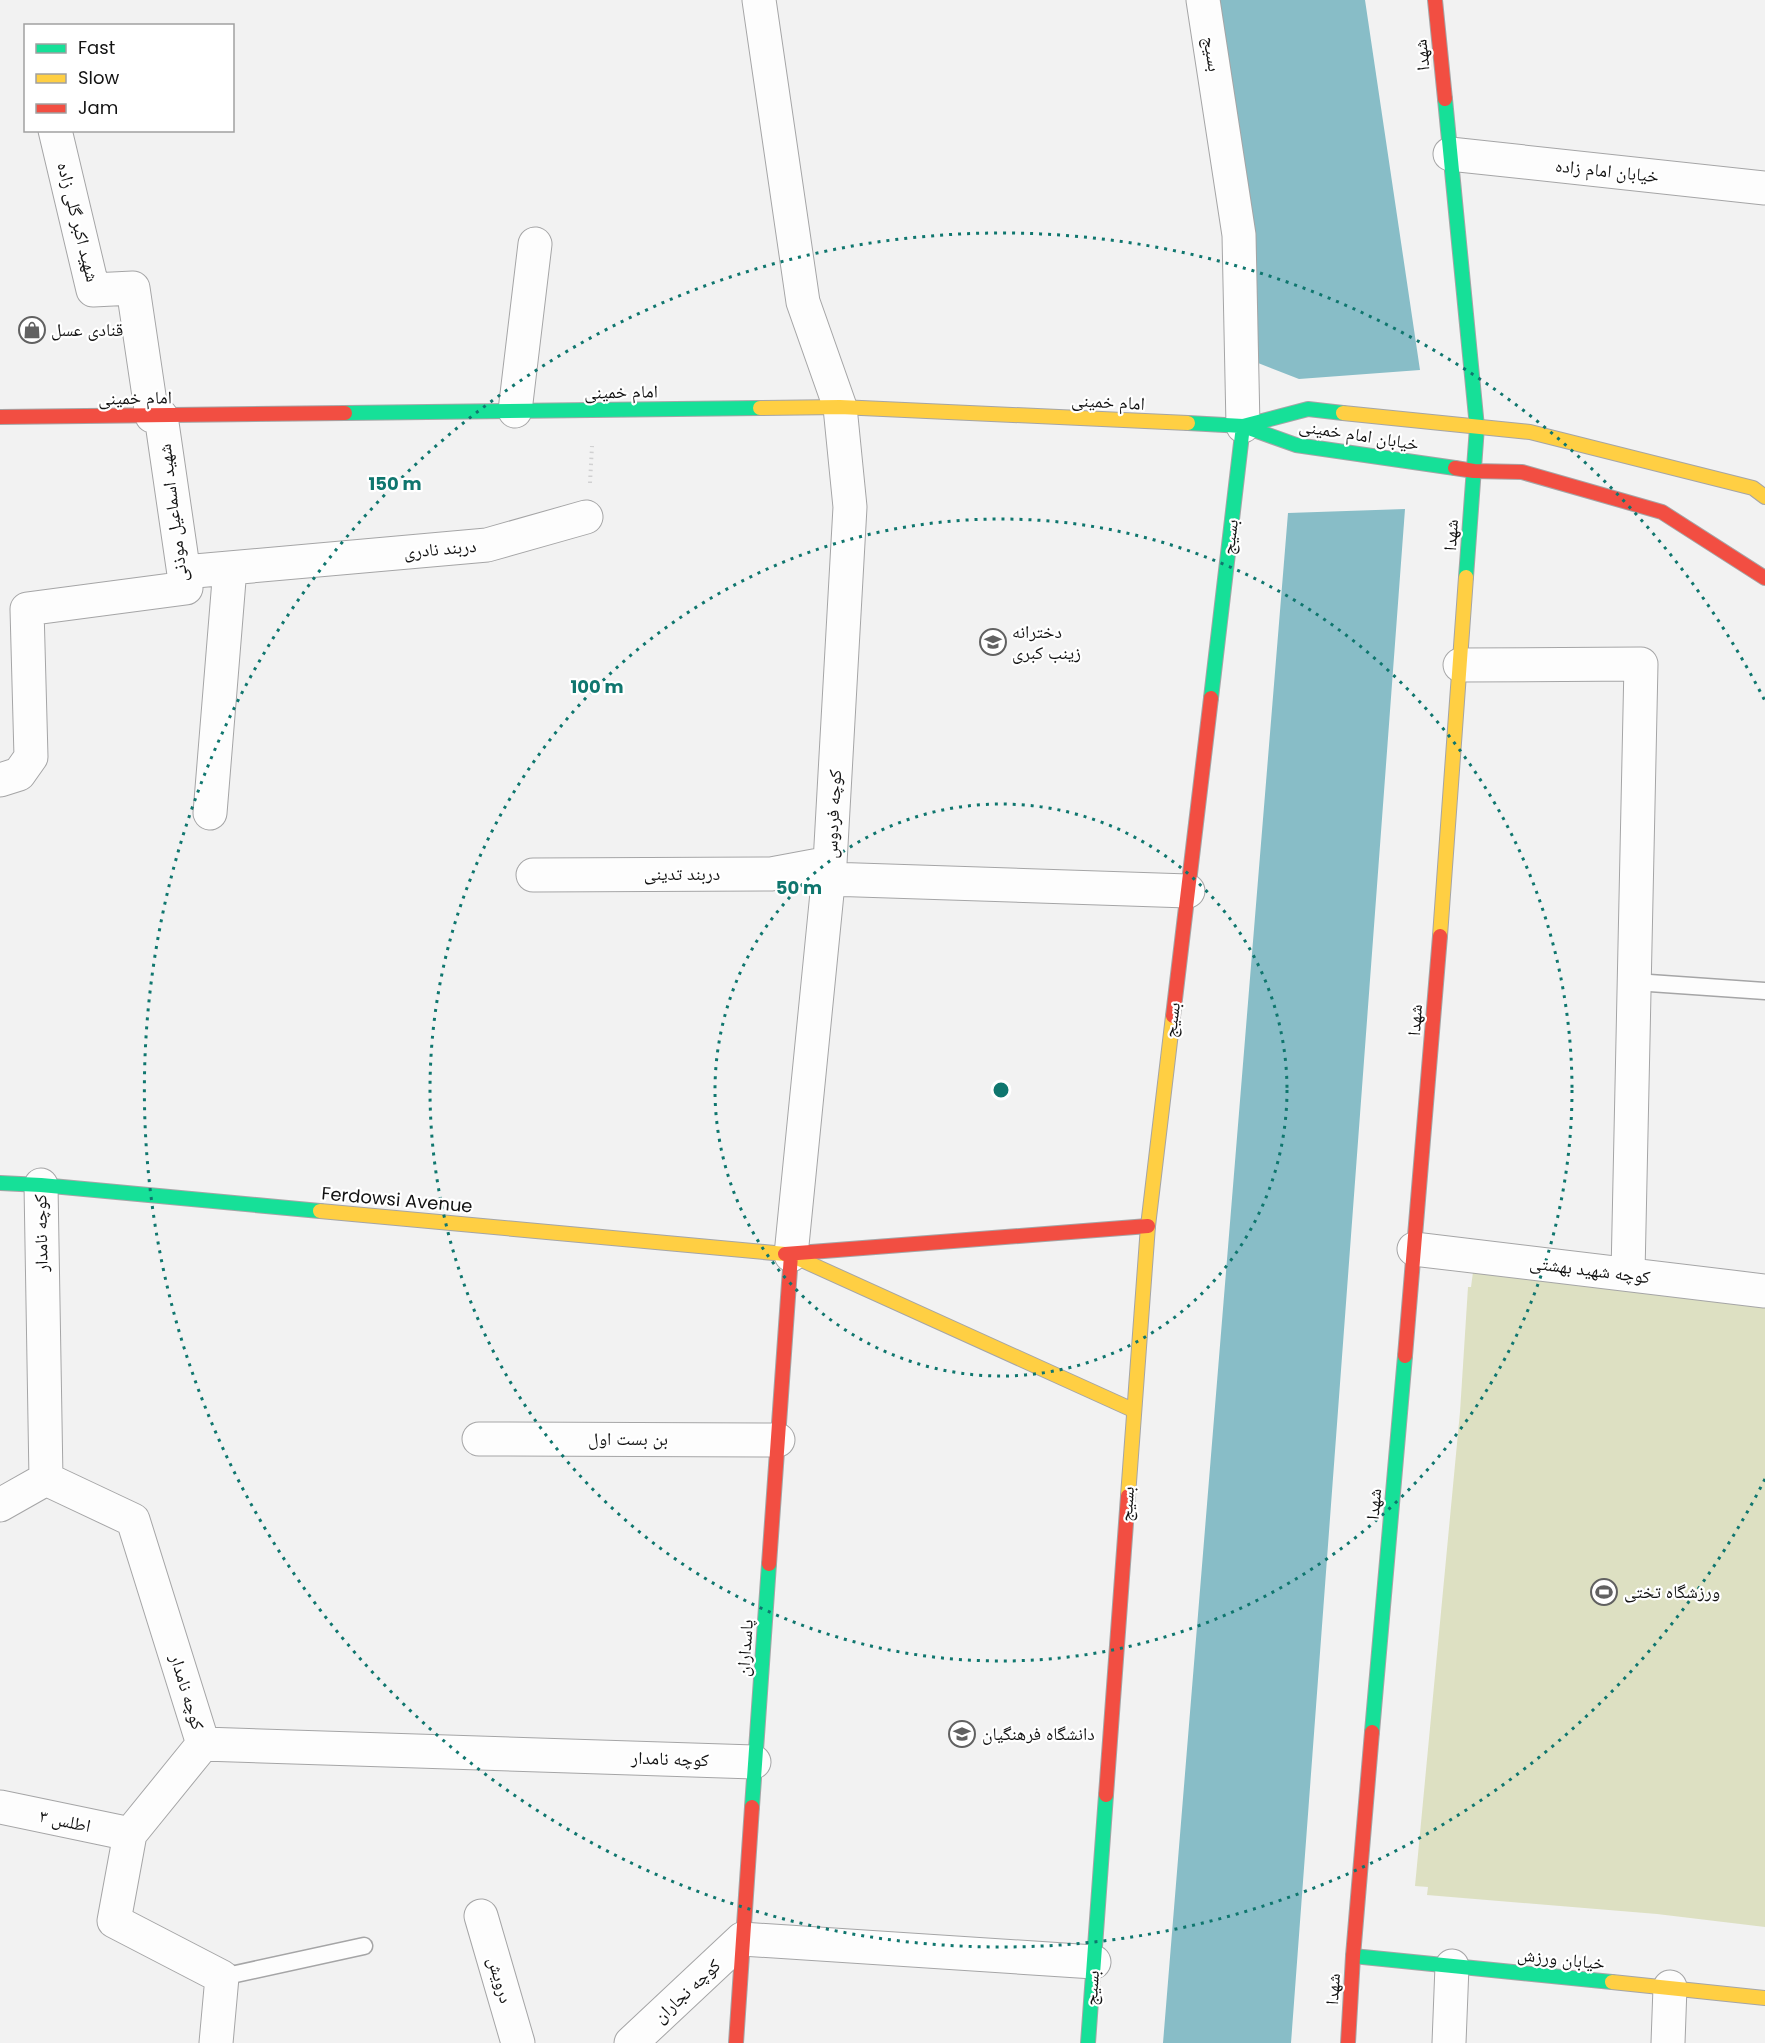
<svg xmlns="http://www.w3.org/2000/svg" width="1765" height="2043" font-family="Poppins,'Noto Naskh Arabic',sans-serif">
<rect width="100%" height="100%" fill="#f2f2f2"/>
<path fill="#dde0c2" d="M1473 1272 1765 1298V1927L1657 1914 1427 1895 1428 1887 1415 1886 1460 1412 1468 1287H1471Z"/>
<path fill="#88bdc7" d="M1217 0H1365L1420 370 1299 379 1253 361Z
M1405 509 1291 2043H1163L1288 513Z"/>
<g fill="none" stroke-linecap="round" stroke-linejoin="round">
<defs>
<path id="lane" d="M1635 982 1765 991
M222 1977 364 1946"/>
<path id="street" d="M759 0 803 302 840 407 850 507 830 863 791 1255
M1203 0 1239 235 1243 426
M55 130 93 290 133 288 152 416
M1450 154 1765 188
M515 411 535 244
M184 572 487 545 586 517
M1460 665 1641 664 1628 1274
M0 780 19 774 31 757 27 609 186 588 161 416
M210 813 230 568
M533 875 771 874 830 863
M828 879 1188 891
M41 1185 46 1479 133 1520 203 1744 754 1762
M1414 1249 1765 1291
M479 1439 778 1440
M0 1505 46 1479
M203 1744 130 1834 114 1921 222 1977 216 2043
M0 1807 130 1834
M481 1916 518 2043
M631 2043 742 1939 1094 1962
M1449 2043 1452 1966
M1668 2043 1670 1987"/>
<path id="fast" d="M1445 99 1477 427 1466 577
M345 413 760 408
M1343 413 1308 409 1243 426 1296 445 1455 468
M1188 423 1243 426 1211 698
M0 1183 41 1185 320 1211
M1372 1732 1405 1356
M752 1807 769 1564
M1353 1956 1612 1982
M1088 2043 1106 1795"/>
<path id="slow" d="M760 408 840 407 1188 423
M1343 413 1530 432 1753 488 1765 497
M1440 936 1466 577
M320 1211 785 1254
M793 1256 1133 1410
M1128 1496 1148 1226 1173 1016
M1612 1982 1765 1998"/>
<path id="jam" d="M1435 0 1445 99
M0 417 345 413
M1455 468 1474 471 1522 472 1662 512 1765 578
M1173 1016 1211 698
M785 1254 1148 1226
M1405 1356 1440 936
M769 1564 791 1255
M1106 1795 1128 1496
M736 2043 752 1807
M1348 2043 1353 1956 1372 1732"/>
</defs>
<use href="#lane" stroke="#a5a5a6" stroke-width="19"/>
<use href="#street" stroke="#a5a5a6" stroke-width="35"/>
<use href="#fast" stroke="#a5a5a6" stroke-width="16"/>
<use href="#slow" stroke="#a5a5a6" stroke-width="16"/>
<use href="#jam" stroke="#a5a5a6" stroke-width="16"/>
<path stroke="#d1d1d2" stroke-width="4" stroke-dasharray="1.5 4.5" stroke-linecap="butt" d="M590 483 592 446"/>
<use href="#lane" stroke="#fdfdfd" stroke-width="16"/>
<use href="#street" stroke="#fdfdfd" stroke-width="33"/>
<use href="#fast" stroke="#16e098" stroke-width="14"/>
<use href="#slow" stroke="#ffcf43" stroke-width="14"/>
<use href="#jam" stroke="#f24e42" stroke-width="14"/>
</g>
<g fill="none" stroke="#0f766e" stroke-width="3" stroke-dasharray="3 6">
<circle cx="1001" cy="1090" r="286"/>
<circle cx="1001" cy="1090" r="571"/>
<path d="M1765 1479A857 857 0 1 1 1765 701"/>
</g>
<defs>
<symbol id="shop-ring" viewBox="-11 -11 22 22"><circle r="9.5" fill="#fff" stroke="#616161" stroke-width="1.5"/><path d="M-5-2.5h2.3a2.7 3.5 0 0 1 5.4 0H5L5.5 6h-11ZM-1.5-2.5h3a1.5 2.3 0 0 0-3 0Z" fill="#616161"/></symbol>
<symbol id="school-ring" viewBox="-11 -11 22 22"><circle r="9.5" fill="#fff" stroke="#616161" stroke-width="1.5"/><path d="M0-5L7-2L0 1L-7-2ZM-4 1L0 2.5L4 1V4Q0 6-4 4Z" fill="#616161"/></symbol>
<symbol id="stadium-ring" viewBox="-11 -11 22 22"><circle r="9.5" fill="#fff" stroke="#616161" stroke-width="1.5"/><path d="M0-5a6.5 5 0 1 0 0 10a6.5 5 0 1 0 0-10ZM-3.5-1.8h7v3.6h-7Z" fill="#616161"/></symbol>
<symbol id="university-ring" viewBox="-11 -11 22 22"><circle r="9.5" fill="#fff" stroke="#616161" stroke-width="1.5"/><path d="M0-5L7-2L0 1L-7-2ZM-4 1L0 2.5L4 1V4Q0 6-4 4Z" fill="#616161"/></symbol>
</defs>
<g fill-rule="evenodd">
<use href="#shop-ring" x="17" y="315" width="30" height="30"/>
<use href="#school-ring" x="978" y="627" width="30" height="30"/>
<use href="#stadium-ring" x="1589" y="1577" width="30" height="30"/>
<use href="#university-ring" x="947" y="1719" width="30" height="30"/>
</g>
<g text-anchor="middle" stroke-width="4.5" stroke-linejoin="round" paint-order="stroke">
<g font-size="18" fill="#131313" stroke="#fff">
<text transform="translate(1212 54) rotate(81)" y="6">بسیج</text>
<text transform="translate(1422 55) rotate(-96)" y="6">شهدا</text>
<text transform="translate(1607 171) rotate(6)" y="6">خیابان امام زاده</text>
<text transform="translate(78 222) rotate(76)" y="6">شهید اکبر گلی زاده</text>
<text transform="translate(621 392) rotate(-1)" y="6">امام خمینی</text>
<text transform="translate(135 398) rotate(-1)" y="6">امام خمینی</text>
<text transform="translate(1108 402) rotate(3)" y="6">امام خمینی</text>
<text transform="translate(1359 435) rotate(9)" y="6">خیابان امام خمینی</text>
<text transform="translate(173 513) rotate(-97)" y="6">شهید اسماعیل موذنی</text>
<text transform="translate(1451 535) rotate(-86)" y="6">شهدا</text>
<text transform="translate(1230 537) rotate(-83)" y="6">بسیج</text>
<text transform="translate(440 549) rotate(-5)" y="6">دربند نادری</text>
<text transform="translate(833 814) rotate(-87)" y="6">کوچه فردوس</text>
<text x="682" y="880">دربند تدینی</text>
<text transform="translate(1172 1020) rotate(-83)" y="6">بسیج</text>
<text transform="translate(1415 1020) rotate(-86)" y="6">شهدا</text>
<text transform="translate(397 1200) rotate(5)" y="6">Ferdowsi Avenue</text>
<text transform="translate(41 1233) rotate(-91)" y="6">کوچه نامدار</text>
<text transform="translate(1590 1270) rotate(7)" y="6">کوچه شهید بهشتی</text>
<text x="628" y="1445">بن بست اول</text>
<text transform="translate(1127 1504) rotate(-86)" y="6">بسیج</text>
<text transform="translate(1374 1504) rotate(-85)" y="6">شهدا</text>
<text transform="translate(745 1648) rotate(-86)" y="6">پاسداران</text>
<text transform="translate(187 1692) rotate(73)" y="6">کوچه نامدار</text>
<text transform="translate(670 1759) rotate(2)" y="6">کوچه نامدار</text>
<text transform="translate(65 1821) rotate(12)" y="6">اطلس ۳</text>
<text transform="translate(1561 1959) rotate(6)" y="6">خیابان ورزش</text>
<text transform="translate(500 1980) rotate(74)" y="6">درویش</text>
<text transform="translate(1092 1988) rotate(-86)" y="6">بسیج</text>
<text transform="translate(1333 1989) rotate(-86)" y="6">شهدا</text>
<text transform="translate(687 1991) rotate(-43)" y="6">کوچه نجاران</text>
</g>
<g font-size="18" fill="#131313" stroke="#fff" text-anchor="start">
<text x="51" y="336">قنادی عسل</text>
<text x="1012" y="638">دخترانه<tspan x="1012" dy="21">زینب کبری</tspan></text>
<text x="1624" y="1598">ورزشگاه تختی</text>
<text x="982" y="1740">دانشگاه فرهنگیان</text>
</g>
</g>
<circle cx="1001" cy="1090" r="9" fill="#0f766e" stroke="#fff" stroke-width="3"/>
<g font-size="18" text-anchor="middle" font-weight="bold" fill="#0f766e" stroke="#fff" stroke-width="4.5" stroke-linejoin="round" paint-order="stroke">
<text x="395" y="490">150 m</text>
<text x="597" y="693">100 m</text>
<text x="799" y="894">50 m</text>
</g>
<rect x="24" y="24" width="210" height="108" fill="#ffffff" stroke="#a1a1a1" stroke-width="1.5"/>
<rect x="36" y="44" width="30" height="9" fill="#16e098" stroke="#a1a1a1" stroke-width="1.5"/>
<text x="78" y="54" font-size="18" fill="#131313">Fast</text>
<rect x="36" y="74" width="30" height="9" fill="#ffcf43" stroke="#a1a1a1" stroke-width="1.5"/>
<text x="78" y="84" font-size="18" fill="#131313">Slow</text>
<rect x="36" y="104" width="30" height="9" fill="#f24e42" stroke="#a1a1a1" stroke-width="1.5"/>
<text x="78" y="114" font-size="18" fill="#131313">Jam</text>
</svg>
